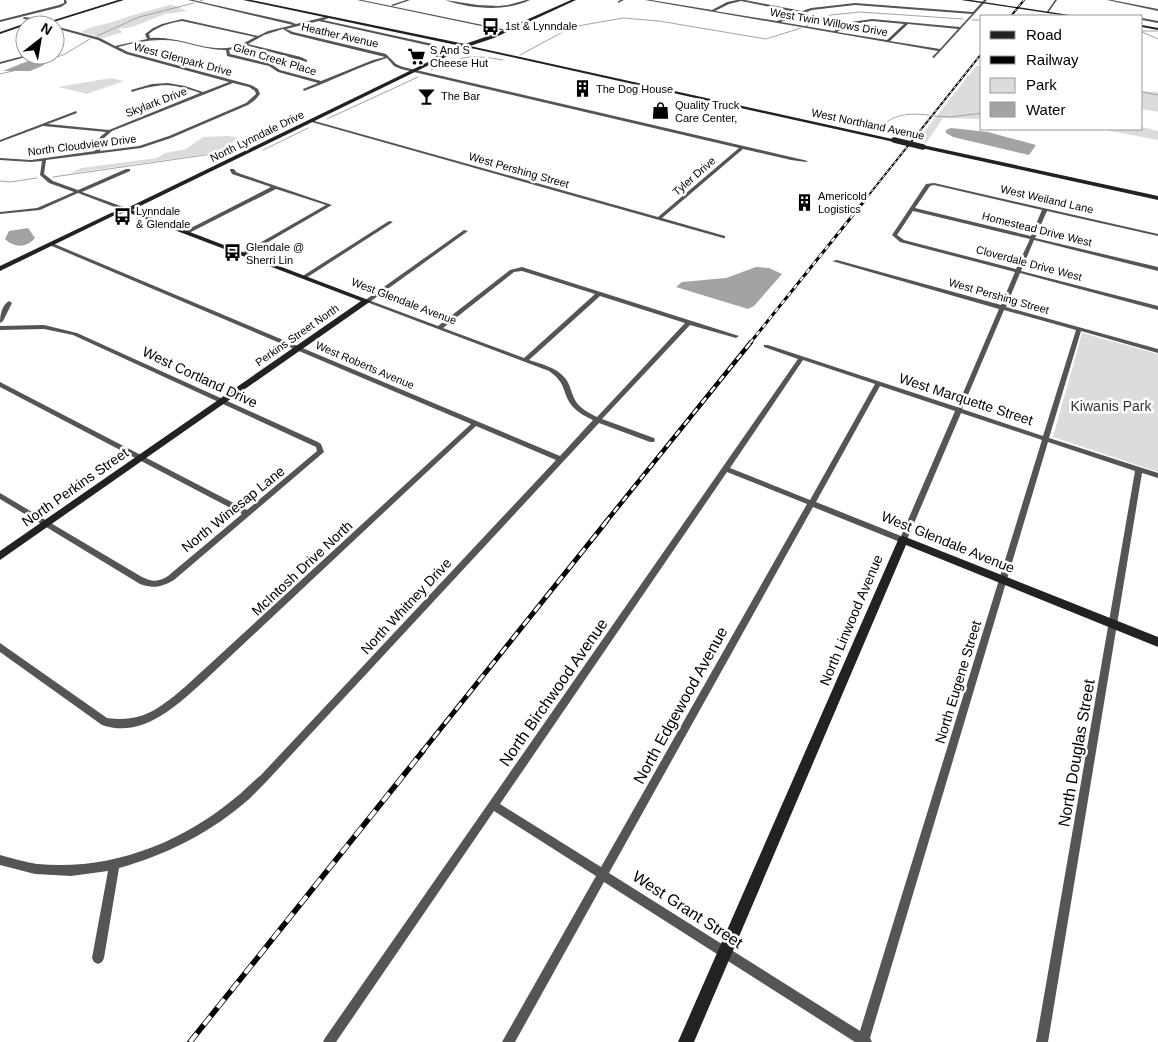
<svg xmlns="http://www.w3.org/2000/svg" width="1158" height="1042" font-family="Arial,sans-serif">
<rect width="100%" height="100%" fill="#fff"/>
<path fill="#dcdcdc" d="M170 5 181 7 179 8 187 11 165 14 132 27 118 29 122 31 121 33 103 38 81 32C92 25 104 25 116 21 134 14 151 10 170 5Z
M976 66H982V119L943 118 926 143 917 141Z
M111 78 124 81 87 94 58 87Z
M1142 91 1158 92V112L1142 109Z
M1142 127 1158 131V140L1100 129H1142Z
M228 136 236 137 232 143 227 146V149L221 152 51 176 71 173 81 168 157 158 165 153 186 149 203 137Z
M1082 333 1158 354V472L1053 437Z"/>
<path fill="#a3a3a3" d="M46 58H53L42 66 30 71H3L33 59Z
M951 128 988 132 1036 145 1029 155 953 137 946 133V130Z
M28 228 35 238C27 248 14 248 5 239L9 231Z
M756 267 769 268 782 274 754 306 748 309 676 287 682 282 726 278Z"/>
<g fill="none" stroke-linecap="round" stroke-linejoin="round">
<path stroke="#a3a3a3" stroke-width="1" d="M200 1 203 0
M972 20H982
M806 26 831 15 860 12 963 19
M1142 31H1158
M1142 32 1158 39
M97 36 139 17 194 3
M520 55 572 27 623 18 659 21 766 39 801 28
M52 59 65 54 90 39
M431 70C462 56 469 54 503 60
M0 74 13 71
M1142 92 1158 95
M982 95 980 96 982 98
M934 116 951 117 982 113
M327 119 418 77
M879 130C892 113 909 113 929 115
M263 150 308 128
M53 177 233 151
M0 181 10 182 37 178"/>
<path fill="#555" fill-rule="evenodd" d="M64 0H66L67 3 61 7 0 22V20L59 5 64 3Z
M188 0H193L291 22 296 24 329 16V18L323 20 433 44 438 55 442 57 440 58 436 57 431 46 319 21 286 29 293 32 386 54 396 64 403 67 808 161 806 162 791 160 743 149 662 218 725 236V238H723L308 121 311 120 658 217 739 148 401 69 394 66 387 58C358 67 331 81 304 91L303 89 318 83 278 72 269 66 227 56 226 50C208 50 193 44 176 41 156 38 137 42 118 47L128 52 251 85 258 89 260 94 255 100 248 105 171 138 141 148 46 160 44 174 53 181 78 190 126 169H130V171L82 192 129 209V211H125L78 193 40 210 0 214V212L37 208 74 192 49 183 40 175 42 161 31 162 0 160V158L31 160 95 151 100 137 106 132 43 126 0 142V140L76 111 77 113 48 124 109 130 200 93C170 83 162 83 132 92L131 90 152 84 168 83 185 86 203 92 229 82 126 54 98 40 55 28V26L100 38 115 46 147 39 145 34 153 28 162 24 182 19 258 36 268 31 293 25ZM182 21 255 37C248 41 241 45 233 47 206 53 179 35 150 38L149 34C158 26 170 23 182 21ZM283 29 291 34 385 57 373 60 321 81 280 70 271 64 230 54 229 50 246 45 307 62V60L301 57 248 44 264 35ZM233 83 249 87 255 91 256 94 246 103 169 136 139 146 100 151 104 138 112 131Z
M357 0H362L507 30 505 31Z
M406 0H410L393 6 391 5Z
M445 0 478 5 498 6 508 5 526 0H530C506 12 470 9 445 0Z
M621 0H624L618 3V1Z
M645 0H651L712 10 727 2 737 0H745L802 11 811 8 855 3 973 12 984 0H987L934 58 932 57 938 51ZM741 1 799 13 777 21 715 11 729 4ZM855 5 972 14 960 27 872 19 851 22 834 31 781 22 812 10ZM872 21 904 24 887 40 837 32 853 24ZM908 24 958 29 940 49 890 41Z
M1055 0H1057L1048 13H1046Z
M1107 0H1112L1158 9V11Z
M24 17 41 19 43 20 41 21 23 19Z
M1142 18 1158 21V23L1142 20Z
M27 55H33L0 64V62Z
M230 169H234L236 172 241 174 332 205 244 256 241 254 242 253 326 205 276 189 189 233H185V231L271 187 232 174 230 170Z
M934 183 1158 234V236L1047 211 1035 238 1158 267V271L1034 240 1021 271 1158 306V310L1020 273 1006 307 1158 349V353L1081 331 1049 438 1158 473V478L1142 473 1048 1042H1036L1135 471 1048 442 870 1038 872 1042H855L604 882 515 1042H502L596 876 494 811 336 1042H323L325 1038 798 359 764 347V345H768L957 407 999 309 832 261 837 260 1001 305 1015 272 900 242 892 235 926 184ZM934 185 1042 210 1031 236 915 208 930 186ZM913 211 1030 239 1016 269 904 240 897 235ZM1004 310 1076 330 1043 436 962 409ZM803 360 875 384 810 500 730 468ZM880 386 955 411 901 536 816 502ZM961 413 1042 440 860 1031 609 873 813 507 900 542H906ZM727 472 807 504 601 867 500 804Z
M389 221 393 222 306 278 301 277Z
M464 230 468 231 371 301 438 326 510 270 522 267 739 336 736 338 690 325 602 419 654 438 655 440 654 442H650L599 423 267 781C259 789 251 798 242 805 206 835 163 856 119 868L104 958 102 962 98 964 94 962 92 958 108 871 71 876 35 874 0 865V855C12 858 25 862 37 864 109 871 180 844 235 798 244 791 252 782 261 775L556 460 476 426 203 682C176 706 142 739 102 725L0 652V643L107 718C143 723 160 708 186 686L471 424 47 244 52 243 560 456 593 420C586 417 579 413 573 407 561 393 568 384 549 371L364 301ZM522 271 595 294 524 358 443 328 514 272ZM600 296 685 323 597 417C589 413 579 408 575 400 571 392 570 384 565 378 556 367 541 364 529 360Z
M9 301 12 303 3 321 0 323C0 315 2 305 9 301Z
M44 325 77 333 318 442 321 444 324 452 174 580C162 587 153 589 140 584L0 499V493L142 577C152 582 159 582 168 576L242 514 0 387V382L247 510 317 451 316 447 73 335 44 329 0 330V326Z"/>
<path fill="#222" fill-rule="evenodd" d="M118 0H124L44 25H38Z
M243 0H251L465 44 497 33 571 0H576L494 38 470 46 897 140 894 142 466 47 462 49 132 210 371 301 0 560V551L361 301 127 212 115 215 0 271V266L111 213 125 209 461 46Z
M961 0H971L1076 16H1067Z
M29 22 32 23 0 34V32Z
M1142 25 1158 28V30L1142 27Z
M923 145 1158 196V200L921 148 920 147Z
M903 536 1158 637V647L906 545 694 1042H678L898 540 899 537Z"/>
<defs>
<path id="rail-far4" d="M1011 16 1024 0
M864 201 982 53"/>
<path id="rail-far3" d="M750 343 865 200"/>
<path id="rail-far2" d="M605 523 751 342"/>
<path id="rail-far1" d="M422 752 606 522"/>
<path id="rail" d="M190 1042 423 751"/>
</defs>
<use href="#rail-far4" stroke="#000" stroke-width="2"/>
<use href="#rail-far3" stroke="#000" stroke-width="3"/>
<use href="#rail-far2" stroke="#000" stroke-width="4.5"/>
<use href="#rail-far1" stroke="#000" stroke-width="5"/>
<use href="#rail" stroke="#000" stroke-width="5.5"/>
<use href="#rail-far4" stroke="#fff" stroke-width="1" stroke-dasharray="3" stroke-linecap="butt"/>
<use href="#rail-far3" stroke="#fff" stroke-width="2" stroke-dasharray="5" stroke-linecap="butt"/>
<use href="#rail-far2" stroke="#fff" stroke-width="2.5" stroke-dasharray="7" stroke-linecap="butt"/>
<use href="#rail-far1" stroke="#fff" stroke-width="3" stroke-dasharray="9" stroke-linecap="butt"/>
<use href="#rail" stroke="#fff" stroke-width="4" stroke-dasharray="11" stroke-linecap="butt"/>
<path stroke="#222" stroke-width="5.5" d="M894 140 923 147"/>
</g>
<defs>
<symbol id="bus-bare" viewBox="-9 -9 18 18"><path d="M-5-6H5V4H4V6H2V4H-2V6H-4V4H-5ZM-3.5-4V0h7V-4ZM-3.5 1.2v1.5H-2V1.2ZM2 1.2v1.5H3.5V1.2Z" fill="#000" stroke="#fff" stroke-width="2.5" paint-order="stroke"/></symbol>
<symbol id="supermarket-bare" viewBox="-9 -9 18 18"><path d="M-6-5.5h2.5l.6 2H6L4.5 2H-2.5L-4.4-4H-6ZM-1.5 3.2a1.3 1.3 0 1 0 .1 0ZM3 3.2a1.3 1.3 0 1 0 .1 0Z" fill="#000" stroke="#fff" stroke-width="2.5" paint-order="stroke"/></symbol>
<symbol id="building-bare" viewBox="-9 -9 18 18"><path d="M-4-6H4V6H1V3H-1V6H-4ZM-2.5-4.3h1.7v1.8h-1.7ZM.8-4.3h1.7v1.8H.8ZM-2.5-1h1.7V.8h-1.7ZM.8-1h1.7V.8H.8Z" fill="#000" stroke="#fff" stroke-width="2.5" paint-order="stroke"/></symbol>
<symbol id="bar-bare" viewBox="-9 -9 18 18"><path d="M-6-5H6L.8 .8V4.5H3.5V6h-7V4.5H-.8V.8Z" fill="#000" stroke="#fff" stroke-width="2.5" paint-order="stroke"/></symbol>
<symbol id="shop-bare" viewBox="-9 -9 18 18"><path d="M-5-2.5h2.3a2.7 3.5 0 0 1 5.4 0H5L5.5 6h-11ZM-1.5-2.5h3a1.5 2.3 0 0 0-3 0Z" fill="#000" stroke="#fff" stroke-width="2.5" paint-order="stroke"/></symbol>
</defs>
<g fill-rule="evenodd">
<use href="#bus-bare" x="478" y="14" width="25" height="25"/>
<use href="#supermarket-bare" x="404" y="44" width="25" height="25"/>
<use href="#building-bare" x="570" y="76" width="25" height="25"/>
<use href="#bar-bare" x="414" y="84" width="25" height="25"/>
<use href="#shop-bare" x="648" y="98" width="25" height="25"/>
<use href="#building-bare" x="792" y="190" width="25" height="25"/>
<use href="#bus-bare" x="110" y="204" width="25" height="25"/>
<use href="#bus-bare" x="220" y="240" width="25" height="25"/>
</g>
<g text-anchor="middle" stroke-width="5" stroke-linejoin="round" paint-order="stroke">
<g font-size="11" fill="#000" stroke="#fff">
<text transform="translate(829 22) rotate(10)" y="4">West Twin Willows Drive</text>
<text transform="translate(340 35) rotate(13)" y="4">Heather Avenue</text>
<text transform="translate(183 59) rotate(15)" y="4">West Glenpark Drive</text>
<text transform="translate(275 59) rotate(17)" y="4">Glen Creek Place</text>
<text transform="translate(156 102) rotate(-21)" y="4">Skylark Drive</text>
<text transform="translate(868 124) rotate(12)" y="4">West Northland Avenue</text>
<text transform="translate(257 136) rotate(-26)" y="4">North Lynndale Drive</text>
<text transform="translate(82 145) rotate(-7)" y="4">North Cloudview Drive</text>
<text transform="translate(519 170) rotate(16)" y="4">West Pershing Street</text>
<text transform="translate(694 176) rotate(-41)" y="4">Tyler Drive</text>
<text transform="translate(1047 199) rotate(13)" y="4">West Weiland Lane</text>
<text transform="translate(1037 229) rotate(14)" y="4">Homestead Drive West</text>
<text transform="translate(1029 263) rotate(15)" y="4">Cloverdale Drive West</text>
<text transform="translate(999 296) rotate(16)" y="4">West Pershing Street</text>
<text transform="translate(404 301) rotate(21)" y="4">West Glendale Avenue</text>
<text transform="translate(297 335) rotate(-35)" y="4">Perkins Street North</text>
<text transform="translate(365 365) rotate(23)" y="4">West Roberts Avenue</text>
</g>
<g font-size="11" fill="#000" stroke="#fff" text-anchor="start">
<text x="505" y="30">1st &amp; Lynndale</text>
<text x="430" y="54">S And S<tspan x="430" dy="13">Cheese Hut</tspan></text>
<text x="596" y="93">The Dog House</text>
<text x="441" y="100">The Bar</text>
<text x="675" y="109">Quality Truck<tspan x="675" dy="13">Care Center,</tspan></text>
<text x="818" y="200">Americold<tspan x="818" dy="13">Logistics</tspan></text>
<text x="136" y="215">Lynndale<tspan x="136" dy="13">&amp; Glendale</tspan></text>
<text x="246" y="251">Glendale @<tspan x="246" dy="13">Sherri Lin</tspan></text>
</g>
<g font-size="14" fill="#000" stroke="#fff">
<text transform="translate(200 377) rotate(25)" y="5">West Cortland Drive</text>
<text transform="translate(966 399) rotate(18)" y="5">West Marquette Street</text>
<text transform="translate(75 487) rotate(-35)" y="5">North Perkins Street</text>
<text transform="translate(233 509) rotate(-39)" y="5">North Winesap Lane</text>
<text transform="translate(948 542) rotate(22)" y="5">West Glendale Avenue</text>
<text transform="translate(302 568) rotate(-43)" y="5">McIntosh Drive North</text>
<text transform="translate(406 606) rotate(-47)" y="5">North Whitney Drive</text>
<text transform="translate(851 620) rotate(-67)" y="5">North Linwood Avenue</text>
<text transform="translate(958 682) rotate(-73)" y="5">North Eugene Street</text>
</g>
<g font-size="14" fill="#333" stroke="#fff">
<text x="1111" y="411">Kiwanis Park</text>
</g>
<g font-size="16" fill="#000" stroke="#fff">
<text transform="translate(553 692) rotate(-55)" y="6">North Birchwood Avenue</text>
<text transform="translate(680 705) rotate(-61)" y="6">North Edgewood Avenue</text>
<text transform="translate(1076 753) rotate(-80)" y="6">North Douglas Street</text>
<text transform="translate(688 909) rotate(33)" y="6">West Grant Street</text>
</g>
</g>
<rect x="980" y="15" width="162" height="115" fill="#ffffff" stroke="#999999"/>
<rect x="990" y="31" width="25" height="8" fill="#222222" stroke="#999999"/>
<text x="1026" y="40" font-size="15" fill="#000000">Road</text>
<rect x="990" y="56" width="25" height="8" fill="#000000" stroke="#999999"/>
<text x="1026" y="65" font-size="15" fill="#000000">Railway</text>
<rect x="990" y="78" width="25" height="15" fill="#dcdcdc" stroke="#999999"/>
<text x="1026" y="90" font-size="15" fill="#000000">Park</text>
<rect x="990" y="102" width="25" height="15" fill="#a3a3a3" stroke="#999999"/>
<text x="1026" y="115" font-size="15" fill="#000000">Water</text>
<g transform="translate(40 40) rotate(31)"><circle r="24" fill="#ffffff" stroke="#999999"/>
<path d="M0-4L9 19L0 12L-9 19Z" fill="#000000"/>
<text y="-8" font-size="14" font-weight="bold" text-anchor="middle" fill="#000000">N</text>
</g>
</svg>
